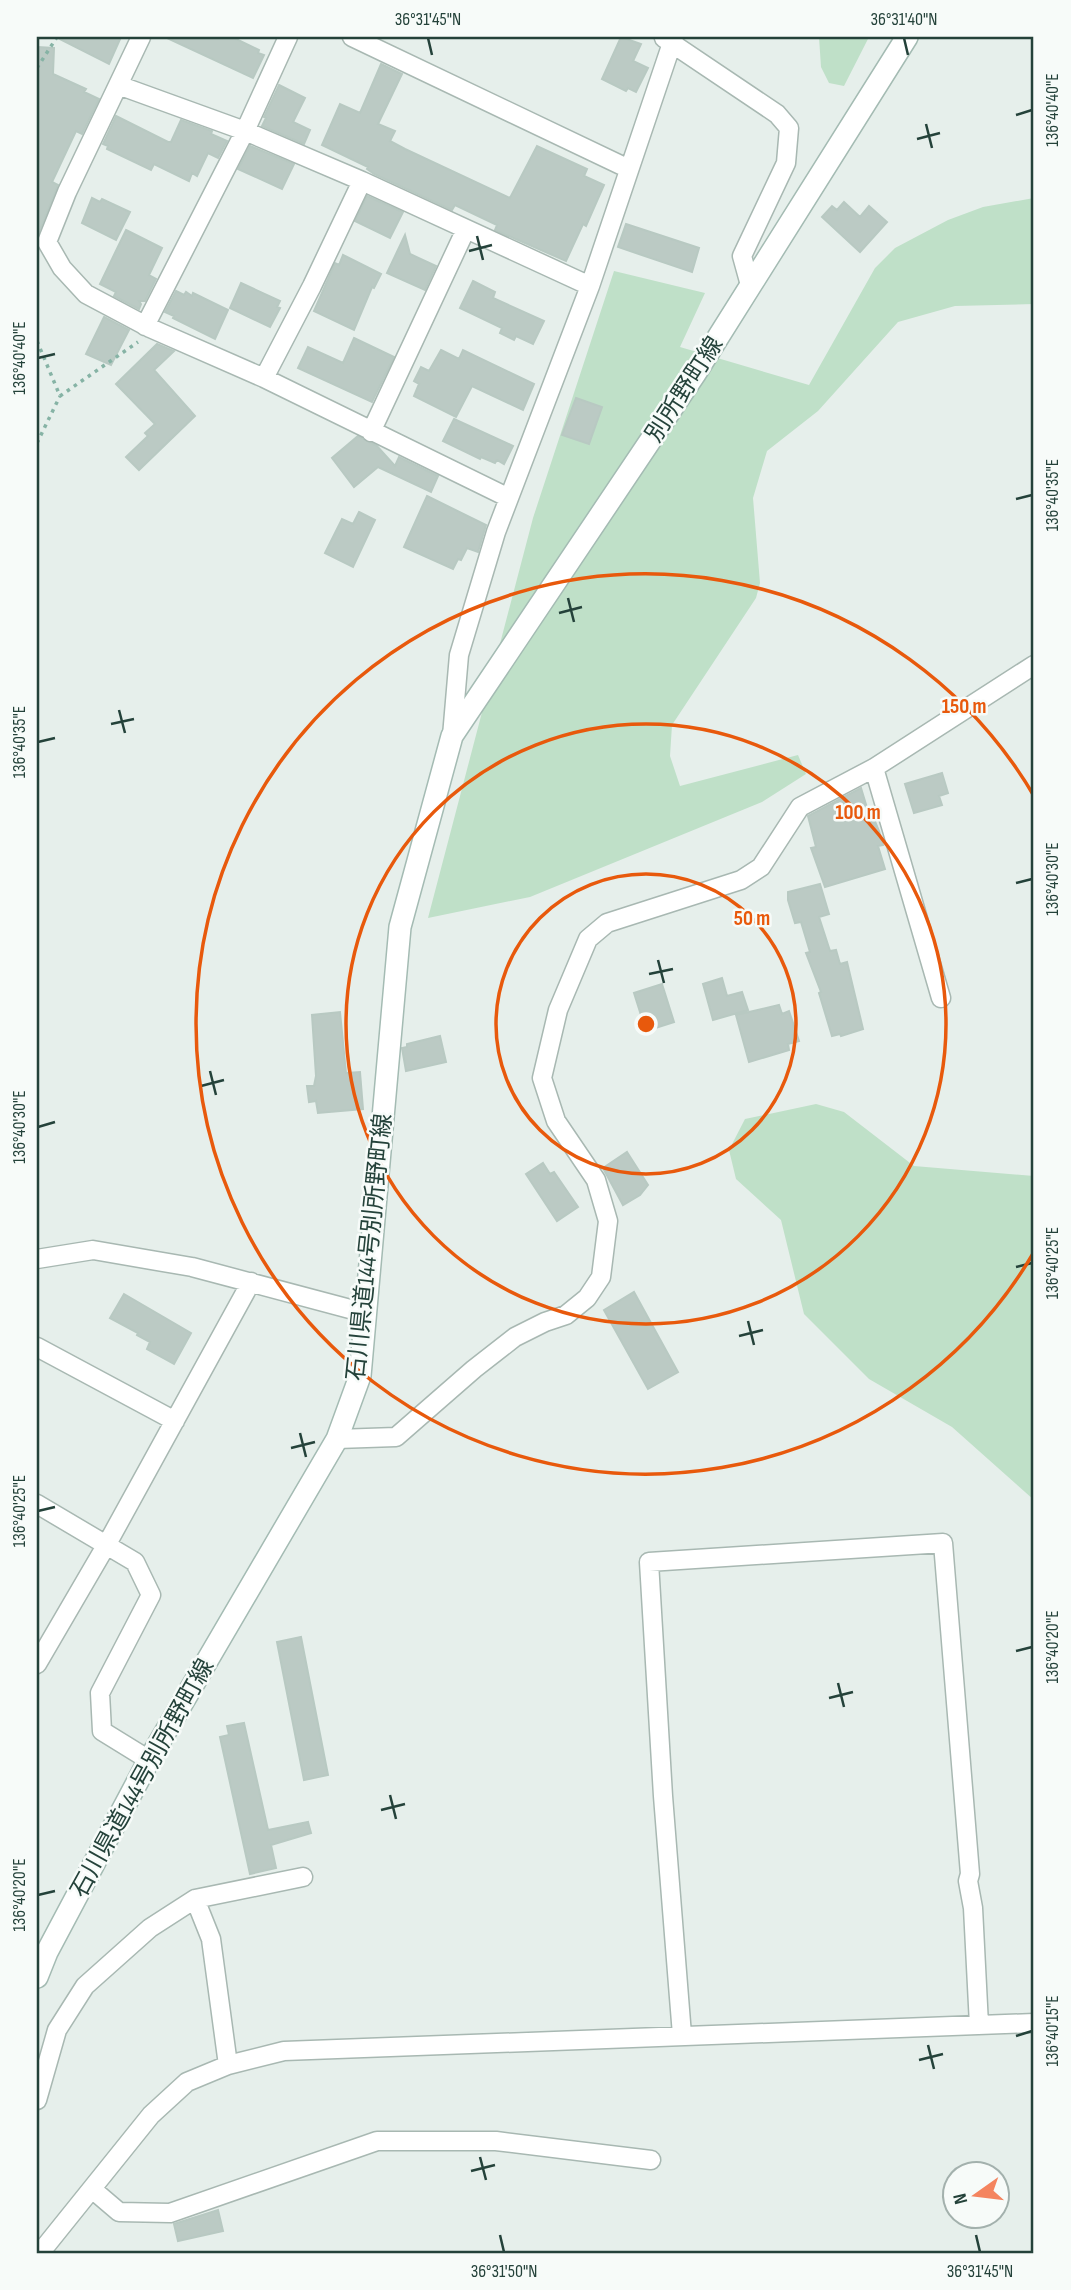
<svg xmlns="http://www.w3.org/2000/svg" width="1071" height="2290" font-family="'Sofia Sans Condensed','Noto Sans JP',sans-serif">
<rect width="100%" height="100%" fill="#e6efeb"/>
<path fill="#bfe0c8" d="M819 37H869L844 86 829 83 821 67Z
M1034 198V304L955 306 898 322 818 411 767 451 753 498 760 583 756 598 672 725 670 756 680 786 798 755 806 774 762 802 530 897 428 918 533 518 614 271 705 293 680 347 809 385 875 268 895 248 948 220 983 207Z
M816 1104 844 1112 914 1166 1034 1176V1500L952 1427 869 1379 804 1314 781 1220 736 1179 729 1150 745 1119Z"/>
<path fill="#bbcac4" stroke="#b8c9c2" stroke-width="2" d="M56 37H121L109 64Z
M165 37H232L259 50 258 53 264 55 253 78Z
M621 37 641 44 633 61 648 68 636 92 628 88 626 91 602 79Z
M37 47 54 48 53 74 86 89 84 92 99 99 82 134 76 131 52 182 58 185 37 237Z
M381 64 402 74 378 124 395 131 390 141 405 149 510 198 537 146 587 169 584 176 604 185 586 226 583 224 566 261 495 230 497 225 455 205 452 210 374 174 367 169 368 167 322 145 340 104 360 113Z
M279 85 305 98 293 122 310 130 304 144 262 126 266 118 264 117Z
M116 116 168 142H171L181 120 212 131 211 134 227 141 218 158 208 153 197 176 192 173 189 181 154 164 151 170 107 149 108 146 103 144Z
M250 146 294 164 282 189 238 169Z
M367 196 403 212 390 238 355 221Z
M92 198 100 202 102 199 130 212 116 240 82 223Z
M844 202 860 217 869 206 887 222 860 252 822 217 832 206 837 210Z
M626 224 699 248 692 272 618 247Z
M126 230 162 248 149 275 156 279 145 301H139L141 304 139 309 114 296 116 292 100 284Z
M405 235 410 254 436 266 425 290 387 273Z
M343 255 381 274 374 288 372 287 354 330 314 311 335 263 339 265Z
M473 281 495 292 493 298 544 321 533 344 516 336 514 340 500 333 502 328 460 308Z
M241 283 280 301 277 307 280 308 270 327 230 308Z
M176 291 184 295 186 292 192 296 193 293 228 310 215 339 173 318 174 316 165 312Z
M104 317 129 330 111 365 86 354Z
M354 338 394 357 372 402 298 368 308 347 343 363Z
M157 344 174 351 154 370 195 416 139 470 126 457 148 436 145 433 155 424 116 384Z
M441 350 459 359 463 350 534 384 523 410 472 386 456 417 414 396 419 384 414 381 421 367 429 371Z
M576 398 602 407 589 444 562 435Z
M454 419 513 446 504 464 497 460 495 463 481 457 480 459 443 441Z
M358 436 377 446 395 466 399 457 438 476 431 492 378 467 354 487 332 458Z
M427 496 486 525 478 552 467 548 461 560 458 559 453 569 404 547Z
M359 512 375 520 353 567 325 553 342 519 353 524Z
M942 773 948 793 939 796 942 805 914 813 905 784Z
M861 788 871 821 874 819 879 831 883 845 878 846 885 869 825 887 811 848 816 847 808 816Z
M820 884 829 914 819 917 830 951 836 950 840 964 847 962 863 1029 841 1036 840 1034 832 1036 819 993 821 992 806 953 810 952 801 922 795 923 788 900V892Z
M722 978 727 996 742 992 748 1010 713 1020 703 984Z
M662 984 674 1022 646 1031 634 993Z
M779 1005 782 1014 789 1011 799 1041 788 1044 789 1050 749 1062 736 1015Z
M340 1012 346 1073 360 1072 363 1109 318 1113 316 1101 309 1102 307 1086H314L316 1076 312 1015Z
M440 1036 446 1062 406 1071 402 1048 407 1047V1044Z
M627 1152 648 1185 640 1195 623 1205 603 1168Z
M543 1163 550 1174 554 1172 578 1207 557 1221 526 1174Z
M634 1292 678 1372 648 1389 604 1310Z
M124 1294 191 1333 174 1364 147 1349 150 1342 137 1335 138 1333 110 1318Z
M301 1637 328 1775 304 1780 277 1642Z
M244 1723 268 1830 308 1822 311 1833 271 1845 276 1868 250 1874 220 1737 229 1735 227 1726Z
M218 2210 223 2231 178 2241 174 2224Z"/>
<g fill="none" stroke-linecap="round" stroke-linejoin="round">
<defs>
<path id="street" d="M141 37 67 192 47 242 62 268 86 294 150 328 264 378 509 498
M352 37 629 169
M664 38 777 114 789 128 786 163 742 256 750 285
M118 85 245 131 362 181 590 286
M145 326 245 131 288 37
M264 378 312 286 362 181
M371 432 466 229
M452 736 459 655 496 532 590 286 674 37
M874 768 941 998
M37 1259 93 1250 192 1267 365 1313
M37 1347 175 1421
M337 1439 396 1437 474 1369 515 1337 545 1322 566 1315 587 1298 601 1277 608 1221 596 1180 556 1121 542 1078 558 1010 588 939 607 923 741 880 761 867 800 807 874 768 1034 665
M37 1504 135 1562 151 1595 100 1693 102 1731 149 1760
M37 1664 107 1544 251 1282
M682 2035 663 1796 649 1562 943 1543 970 1874 968 1881 973 1908 979 2025
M228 2065 211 1939 195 1899 303 1877
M37 2100 57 2030 85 1986 150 1928 195 1899
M92 2189 119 2212 170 2213 377 2141H496L651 2160
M40 2253 151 2115 187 2082 228 2065 284 2051 1034 2023"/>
<path id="secondary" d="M37 1977 47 1952 149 1760 337 1439 360 1376 400 927 452 736 695 374 907 37"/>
</defs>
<use href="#street" stroke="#a8b8b2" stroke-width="21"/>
<use href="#secondary" stroke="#a4bbb3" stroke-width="24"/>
<path stroke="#86b3a5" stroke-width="3.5" stroke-dasharray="3.5 5" stroke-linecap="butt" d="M37 68 57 37
M37 341 60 396 138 342
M37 443 60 396"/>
<use href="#street" stroke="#fff" stroke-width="18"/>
<use href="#secondary" stroke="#fff" stroke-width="21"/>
</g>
<path fill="none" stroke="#24423a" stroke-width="2.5" d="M428 38 432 55M904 38 908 55M1016 115 1032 110M926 124 932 148M917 139 940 133M477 236 483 260M469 251 492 245M38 358 55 354M1016 499 1032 495M568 598 574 622M559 613 582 607M119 710 125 733M111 724 134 719M38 742 55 738M1016 883 1032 879M658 960 664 983M649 974 673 969M210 1071 216 1095M201 1086 224 1080M38 1127 55 1122M1016 1267 1032 1263M748 1321 754 1345M739 1336 763 1330M300 1433 306 1457M291 1448 315 1442M38 1511 55 1507M1016 1651 1032 1647M838 1683 844 1707M829 1698 853 1692M390 1795 396 1819M381 1810 405 1804M38 1895 55 1891M1016 2036 1032 2031M928 2045 934 2069M919 2060 943 2054M480 2157 486 2180M471 2171 495 2165M500 2235 504 2252M976 2235 980 2252"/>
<g fill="none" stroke="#e8590c" stroke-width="3.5">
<circle cx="646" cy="1024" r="150"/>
<circle cx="646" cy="1024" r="300"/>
<path d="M1034 1252A450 450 0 1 1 1034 796"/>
</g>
<g text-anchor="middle" stroke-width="5" stroke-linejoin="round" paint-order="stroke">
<g font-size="24" fill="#24423a" stroke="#f7fbf9">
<text transform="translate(684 389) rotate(-57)" y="8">別所野町線</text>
<text transform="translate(369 1247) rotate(-84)" y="8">石川県道144号別所野町線</text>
<text transform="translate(142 1778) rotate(-61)" y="8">石川県道144号別所野町線</text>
</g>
</g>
<circle cx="646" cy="1024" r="10" fill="#e8590c" stroke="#f7fbf9" stroke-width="3.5"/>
<g font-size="21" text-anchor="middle" font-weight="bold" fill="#e8590c" stroke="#f7fbf9" stroke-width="5" stroke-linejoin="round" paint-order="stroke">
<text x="964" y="713">150 m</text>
<text x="858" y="819">100 m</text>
<text x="752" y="925">50 m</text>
</g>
<rect width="1071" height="2290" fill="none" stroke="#f7fbf9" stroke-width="77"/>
<g transform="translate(976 2195) rotate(256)"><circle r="33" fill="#f7fbf9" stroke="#a3b1ad" stroke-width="2"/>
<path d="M0-5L12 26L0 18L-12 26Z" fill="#f4845f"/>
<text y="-10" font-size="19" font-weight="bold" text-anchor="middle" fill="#24423a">N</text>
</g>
<rect x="38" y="38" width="994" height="2214" fill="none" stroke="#24423a" stroke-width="2.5"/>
<g font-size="18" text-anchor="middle" fill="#24423a">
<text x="428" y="25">36°31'45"N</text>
<text x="904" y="25">36°31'40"N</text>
<text transform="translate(1052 110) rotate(-90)" y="6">136°40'40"E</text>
<text transform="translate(19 358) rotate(-90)" y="6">136°40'40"E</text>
<text transform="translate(1052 495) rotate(-90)" y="6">136°40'35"E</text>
<text transform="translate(19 742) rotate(-90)" y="6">136°40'35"E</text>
<text transform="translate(1052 879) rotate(-90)" y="6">136°40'30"E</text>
<text transform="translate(19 1127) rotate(-90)" y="6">136°40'30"E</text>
<text transform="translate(1052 1263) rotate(-90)" y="6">136°40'25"E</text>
<text transform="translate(19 1511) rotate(-90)" y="6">136°40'25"E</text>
<text transform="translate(1052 1647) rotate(-90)" y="6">136°40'20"E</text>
<text transform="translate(19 1895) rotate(-90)" y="6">136°40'20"E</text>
<text transform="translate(1052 2031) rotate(-90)" y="6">136°40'15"E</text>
<text x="504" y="2277">36°31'50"N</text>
<text x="980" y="2277">36°31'45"N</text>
</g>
</svg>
